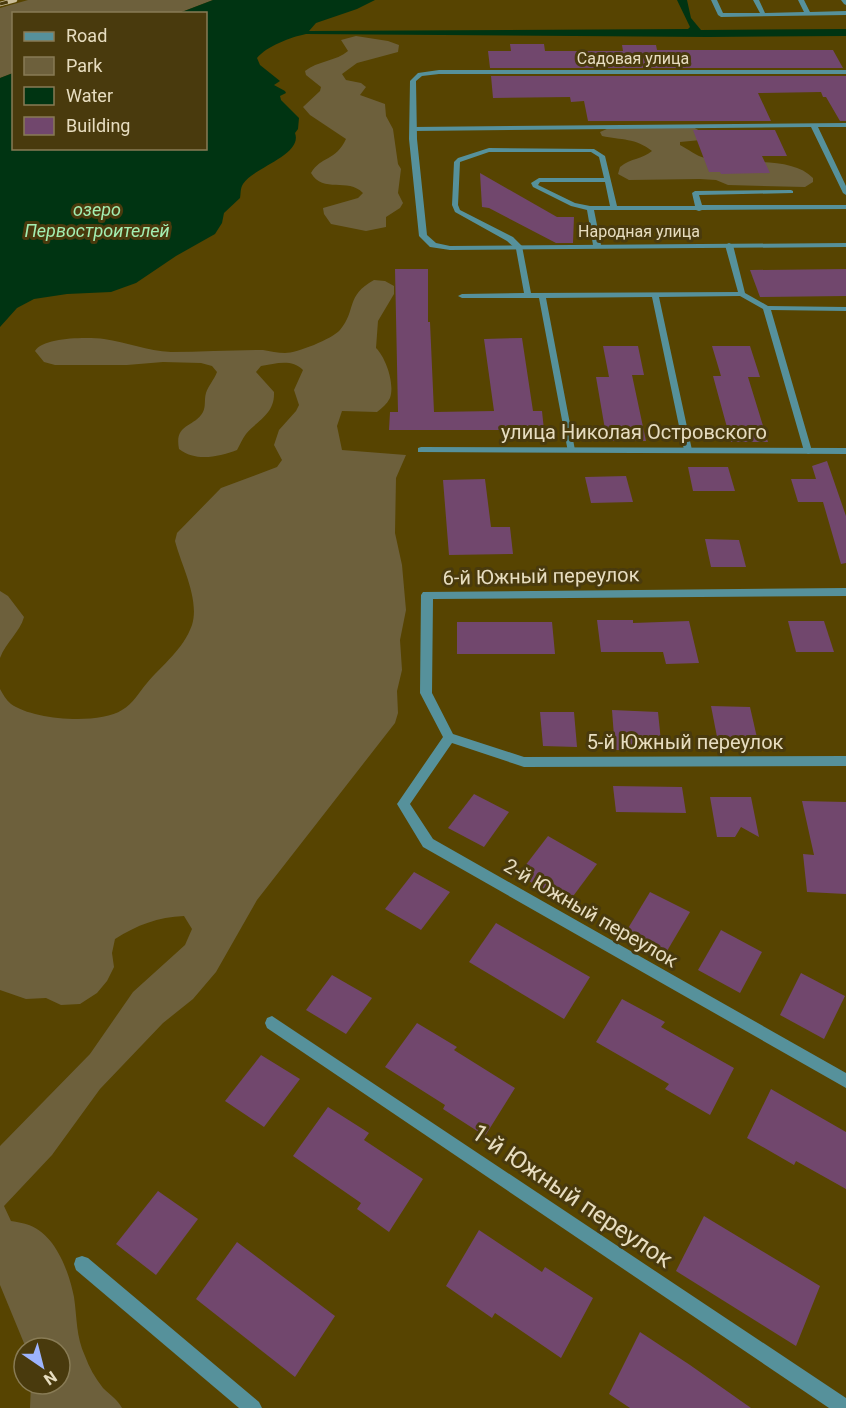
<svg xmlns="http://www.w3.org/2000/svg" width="846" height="1408" font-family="Roboto,sans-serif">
	<rect width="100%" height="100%" fill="#574401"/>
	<g fill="#6d603c">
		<polygon points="28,0 213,0 179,13 14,14 13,73 0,78 0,8"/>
		<path d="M356,36L388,41L399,45L398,52L357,63L342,74L346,80L361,83L366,87L360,95L385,104L386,116L393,129L398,164L401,169L398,193L403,203L400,208L386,217V227L366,231L331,224L324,214L323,208L358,198L363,193C348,177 323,194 311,173C321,156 336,161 346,139L310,115L303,107L320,91L321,87L306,75L305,71C317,61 337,61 348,51L341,40Z"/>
		<path d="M693,127L707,135L701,140L680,142V145C688,149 696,156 705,158C735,166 790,154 813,178V182L805,187L728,185L716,180L700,179L629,180L618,174L620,167C631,158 643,159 652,151C636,138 621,140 602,136L600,132L609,128Z"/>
		<path d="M374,280L385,281L394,286V294L378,321L376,348C386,358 395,384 390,398C387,404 382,408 377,412L342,411L337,426L342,450L406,455L396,478L395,533L402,565L406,610L400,640L402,670L397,691L398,713L395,723L257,900L216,972L193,999L163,1023L100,1089L52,1155L4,1206L11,1221C17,1222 24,1223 29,1225C56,1235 69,1272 74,1297C77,1317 76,1337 85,1356C89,1367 95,1378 103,1388C110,1395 117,1399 122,1408H30L31,1384H60V1348H26L0,1285V1146L90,1054L133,992L185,945L192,929L184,916C158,917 137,925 115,939L112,953L114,967L107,981L97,993L80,1004L61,1005L46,998L26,999L0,990V689C3,694 6,700 11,704C33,720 99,725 122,710C133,704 139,692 147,683C163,664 183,650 192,625C200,599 181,565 175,541L177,533L221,488L277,467L282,460L274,445L279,430L296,411L299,405L294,390L303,370C291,358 275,364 261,366L256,372L274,392C275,414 258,420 246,434C242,439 240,445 237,450C218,457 196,462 179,449C174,423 194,428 203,412C206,406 204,400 206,393C208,386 214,380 217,372L212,366L201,363L163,362L127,365H55L44,362L35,351C43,337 88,337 104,339C127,342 147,351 171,352C202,352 232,350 263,350C270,351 278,353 285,353C297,353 332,339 340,330C357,310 345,296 374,280Z"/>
		<path d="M0,591L8,596L24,617C20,632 6,642 0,658Z"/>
	</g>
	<path fill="#003412" d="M213,0H375L357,9L316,23L309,31L688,29L690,27L677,0H687L691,18L701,30L846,29V36L708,37L306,34C291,37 267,46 257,58L260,65L280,81L274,85L285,91L286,93L280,96L281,100L299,118L298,129L295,133C303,155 254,167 243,184C240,189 241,193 240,198L224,213L222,223L215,234L176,256L136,283L111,292L67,294L34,299L17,308L0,327V78L13,73L14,148H206V14L179,13Z"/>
	<g fill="#71476d">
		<polygon points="510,44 544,44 545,51 623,51 622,45 656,45 657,50 833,50 843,68 490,68 488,51 511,51"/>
		<polygon points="491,76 846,76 846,121 840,121 826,97 823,97 821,92 758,93 771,121 588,121 584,101 571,102 570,97 493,98"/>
		<polygon points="693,130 775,130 787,156 762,156 770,173 721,174 720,172 709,172"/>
		<polygon points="480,173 557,217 574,217 573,243 556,243 489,208 482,207"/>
		<polygon points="395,269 428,269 428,322 430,322 434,412 494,411 484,339 522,338 533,411 542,411 544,430 389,430 390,412 398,412"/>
		<polygon points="846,269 846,296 760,297 750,270"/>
		<polygon points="603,346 638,346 644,375 632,375 646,441 607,441 596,377 609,377"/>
		<polygon points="712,346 750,346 760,377 748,377 768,442 731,442 713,376 721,376"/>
		<polygon points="827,461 846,516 846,563 841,564 823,502 798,502 791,479 816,479 812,466"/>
		<polygon points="688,467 728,467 735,491 693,491"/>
		<polygon points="626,476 633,502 591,503 585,477"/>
		<polygon points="485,479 491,527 510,527 513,554 449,555 443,480"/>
		<polygon points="705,539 739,540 746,567 711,567"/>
		<polygon points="597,620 633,620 633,623 689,621 699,663 666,664 663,652 601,652"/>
		<polygon points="788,621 824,621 834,652 796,652"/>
		<polygon points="457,622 552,622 555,654 457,654"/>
		<polygon points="711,706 750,707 758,742 718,742"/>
		<polygon points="612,710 658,712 662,751 615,750"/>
		<polygon points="540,712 574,712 577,747 543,746"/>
		<polygon points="613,786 682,787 686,813 616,812"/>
		<polygon points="474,794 509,812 484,847 448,828"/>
		<polygon points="710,797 751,797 759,837 741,827 735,837 717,837"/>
		<polygon points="802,801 846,802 846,894 807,892 803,854 814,855"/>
		<polygon points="548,836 597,864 568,903 518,875"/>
		<polygon points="414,872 450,892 421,930 385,909"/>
		<polygon points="650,892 690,912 667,951 627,930"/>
		<polygon points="496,923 590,977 564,1019 469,962"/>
		<polygon points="721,930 762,952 740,993 698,970"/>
		<polygon points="801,973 845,996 824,1039 780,1015"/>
		<polygon points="332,975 372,998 346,1034 306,1010"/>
		<polygon points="622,999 665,1022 661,1027 734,1068 710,1115 665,1089 669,1084 596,1042"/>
		<polygon points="417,1023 457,1047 454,1050 515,1088 485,1136 443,1109 445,1105 385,1067"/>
		<polygon points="261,1055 300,1079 264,1127 225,1101"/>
		<polygon points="771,1089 846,1132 846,1189 796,1161 794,1165 747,1138"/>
		<polygon points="328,1107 369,1133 364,1140 423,1179 389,1232 357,1209 361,1203 293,1156"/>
		<polygon points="158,1191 198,1219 156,1275 116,1244"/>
		<polygon points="704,1216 820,1286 796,1346 676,1271"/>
		<polygon points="479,1230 542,1272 545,1267 593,1298 561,1358 495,1313 492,1318 446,1286"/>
		<polygon points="237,1242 335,1316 295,1377 196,1299"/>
		<polygon points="640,1332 690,1365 751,1408 630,1408 609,1394"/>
	</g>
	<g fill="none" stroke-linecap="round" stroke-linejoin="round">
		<g fill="#56919b" fill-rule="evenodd">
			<polygon points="711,0 717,0 723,13 760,13 753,0 759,0 765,13 804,12 798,0 804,0 810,12 846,11 846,15 721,17 718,15"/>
			<polygon points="841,0 846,0 846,5 844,4"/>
			<polygon points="846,123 846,127 818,127 846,186 846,195 843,193 811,127 413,131 410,129 413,127"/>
			<path d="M489,148L594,149L605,156L617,206H695L692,193L695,191L791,190L793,191V193L699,195L702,205H846V209L702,210L699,211L696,210H594L601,245L597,247L593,245L587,210L571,206L533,187L531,183L539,178H604L599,157L591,152H489L460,162L458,205L460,210L513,237L522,246L531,293L738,292L725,245L729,243L733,245L745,293L768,306L846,307V311L771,310L812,451L811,453L808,454L804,451L763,309L740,296L659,297L692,450L688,453L684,450L652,297L546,298L575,450L574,452H568L539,298H462L458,296L462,294L524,293L516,249L507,241L455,212L452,205L454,162L458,158ZM540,182H605L610,206H590L575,203L538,185Z"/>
		</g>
		<g fill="#56919b" fill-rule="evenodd">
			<polygon points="439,70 846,70 846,74 439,74 422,76 416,81 417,139 427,235 436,243 450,246 846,243 846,247 450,250 430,247 419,236 409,139 410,81 418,73"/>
			<polygon points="421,447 846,448 846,454 418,452 418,448"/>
			<polygon points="846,588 846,596 433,599 432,693 453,734 524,757 846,756 846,766 524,767 452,743 410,804 433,839 846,1073 846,1088 423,847 397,804 443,737 420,693 421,595 423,592"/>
			<polygon points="272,1016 846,1398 846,1408 829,1408 267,1028 265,1023 267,1018"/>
			<polygon points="82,1256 88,1258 259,1402 262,1408 239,1408 76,1270 74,1264 76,1258"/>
		</g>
		<defs>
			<polyline id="rail" points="0,4 15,0"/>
		</defs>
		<use href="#rail" stroke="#cabe99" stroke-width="4.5"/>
		<use href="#rail" stroke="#493a0d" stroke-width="3" stroke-dasharray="8" stroke-linecap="butt"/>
	</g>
	<g text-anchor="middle" stroke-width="6" stroke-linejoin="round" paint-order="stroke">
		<g font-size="16" fill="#e7ddc0" stroke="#493a0d">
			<text x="633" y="64">Садовая улица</text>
			<text x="639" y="237">Народная улица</text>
		</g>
		<g font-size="18" font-style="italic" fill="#a3eeb2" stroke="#493a0d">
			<text x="97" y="216">озеро<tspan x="97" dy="21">Первостроителей</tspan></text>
		</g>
		<g font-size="20" fill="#e7ddc0" stroke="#493a0d">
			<text x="634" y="439">улица Николая Островского</text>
			<text transform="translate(541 576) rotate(-1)" y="7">6-й Южный переулок</text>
			<text x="685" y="749">5-й Южный переулок</text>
			<text transform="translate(591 913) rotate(30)" y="7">2-й Южный переулок</text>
		</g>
		<g font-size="24" fill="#e7ddc0" stroke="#493a0d">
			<text transform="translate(572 1196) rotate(34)" y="8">1-й Южный переулок</text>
		</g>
	</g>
	<rect x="12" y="12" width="195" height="138" fill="#493a0d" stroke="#887b55" stroke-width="1.5"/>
	<rect x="24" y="32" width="30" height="9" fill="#56919b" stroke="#887b55" stroke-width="1.5"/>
	<text x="66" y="42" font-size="18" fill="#e7ddc0">Road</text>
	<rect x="24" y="57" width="30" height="18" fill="#6d603c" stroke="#887b55" stroke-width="1.5"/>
	<text x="66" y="72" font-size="18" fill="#e7ddc0">Park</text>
	<rect x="24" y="87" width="30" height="18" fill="#003412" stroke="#887b55" stroke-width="1.5"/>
	<text x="66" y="102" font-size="18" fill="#e7ddc0">Water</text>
	<rect x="24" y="117" width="30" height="18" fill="#71476d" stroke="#887b55" stroke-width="1.5"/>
	<text x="66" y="132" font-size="18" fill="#e7ddc0">Building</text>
	<g transform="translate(42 1366) rotate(145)"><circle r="28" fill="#493a0d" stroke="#887b55" stroke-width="1.5"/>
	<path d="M0-4.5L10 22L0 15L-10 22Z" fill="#9db4fd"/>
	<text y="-9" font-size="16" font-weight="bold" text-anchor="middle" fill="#e7ddc0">N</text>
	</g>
</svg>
